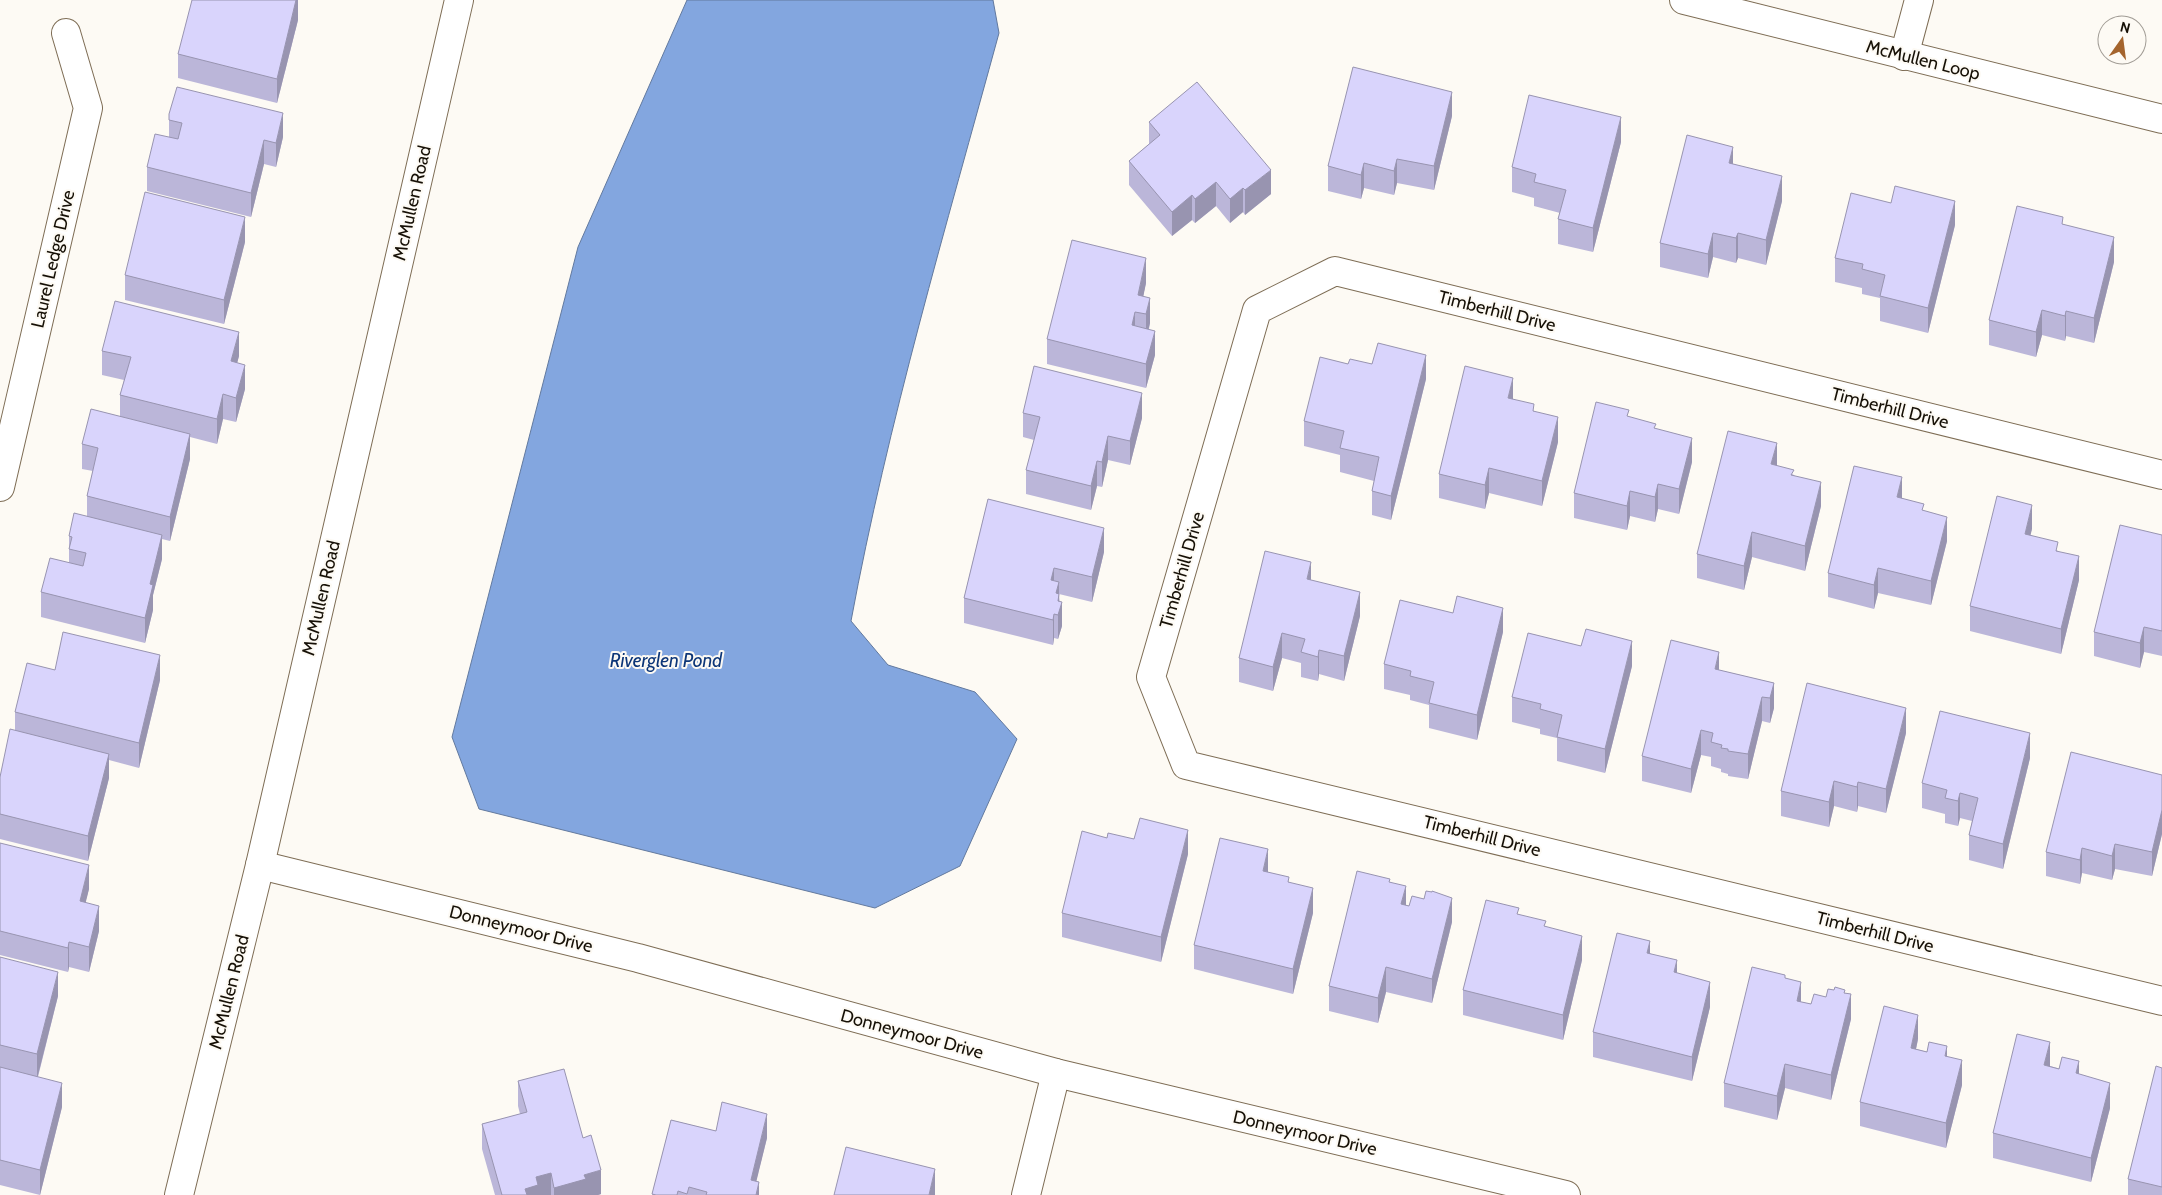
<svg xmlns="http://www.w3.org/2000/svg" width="2162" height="1195" font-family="Cabin,sans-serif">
	<rect width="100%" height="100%" fill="#fdfaf4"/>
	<path fill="#83a6df" stroke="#62799e" d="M687,0H993L999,33C946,227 888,422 851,621L888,665L975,692L1017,739L960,866L875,908L479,809L452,737L578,247Z"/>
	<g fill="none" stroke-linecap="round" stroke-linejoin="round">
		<defs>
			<g id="minor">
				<polyline points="1684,0 2162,119"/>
				<polyline points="1904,56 1919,0"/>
				<polyline points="2162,475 1335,271 1257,310 1151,677 1186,765 2162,1001"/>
				<polyline points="0,487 88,108 66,33"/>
				<polyline points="260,865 638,958 1056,1073 1566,1195"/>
				<polyline points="179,1195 260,865 459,0"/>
				<polyline points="1026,1195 1056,1073"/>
			</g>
		</defs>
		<use href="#minor" stroke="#7e6d55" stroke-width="30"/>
		<use href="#minor" stroke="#fff" stroke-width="28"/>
	</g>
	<g fill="#bbb6d9">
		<polygon points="298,0 298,20 277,103 178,78 178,54"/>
		<polygon points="169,114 283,137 276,167 264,164 251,217 147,191 147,167 169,137"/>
		<polygon points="1452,116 1434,190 1397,183 1394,195 1364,188 1361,199 1328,191 1328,166"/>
		<polygon points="1149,122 1271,194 1245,215 1243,212 1230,223 1216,206 1195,223 1192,220 1172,236 1129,185 1129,161 1149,144"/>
		<polygon points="1621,142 1593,252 1558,244 1558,219 1560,213 1534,206 1534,198 1512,192 1512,167"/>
		<polygon points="1733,164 1782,201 1766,265 1738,258 1736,263 1713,257 1708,278 1660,267 1660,243"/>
		<polygon points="2063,224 2114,262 2094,343 2066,336 2065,341 2042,335 2036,357 1989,345 1989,320"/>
		<polygon points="1955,225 1928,333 1880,321 1880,298 1862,294 1862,288 1835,282 1835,258"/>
		<polygon points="245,242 224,324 125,300 125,275"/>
		<polygon points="1146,283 1143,296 1150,323 1149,329 1155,355 1146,388 1047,364 1047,339"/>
		<polygon points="102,351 239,356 237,363 245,389 236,422 223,419 217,444 190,437 190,459 170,541 162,539 162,559 153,595 153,610 145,643 41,617 41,592 69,563 69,536 87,516 87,496 93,471 82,469 82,444 120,417 120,395 124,380 102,375"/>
		<polygon points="1348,364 1426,379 1391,520 1372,515 1372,491 1374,481 1340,472 1340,455 1304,446 1304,421"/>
		<polygon points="1513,399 1534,411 1558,442 1542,506 1489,493 1485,509 1439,498 1439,474"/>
		<polygon points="1023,413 1142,418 1130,465 1108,460 1102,487 1097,486 1091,510 1026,494 1026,470 1034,440 1023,437"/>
		<polygon points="1629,417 1656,429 1692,462 1679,514 1658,509 1655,522 1630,516 1627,530 1574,518 1574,493"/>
		<polygon points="1777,466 1794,475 1821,506 1805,571 1752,557 1744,590 1697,578 1697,554"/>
		<polygon points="1902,498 1924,511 1947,541 1931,605 1878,593 1874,609 1828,597 1828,573"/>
		<polygon points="988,499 1104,552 1092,602 1059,594 1062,626 1058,639 1054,638 1053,645 964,623 964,598"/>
		<polygon points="2032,529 2030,535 2058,551 2079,580 2061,654 1970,631 1970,606"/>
		<polygon points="2162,535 2162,656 2144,652 2140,668 2094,656 2094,632"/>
		<polygon points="1311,580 1360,616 1344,681 1319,674 1318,681 1301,677 1301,663 1282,658 1273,691 1239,682 1239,658"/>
		<polygon points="1503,632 1477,740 1429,728 1429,705 1410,700 1410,695 1384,689 1384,664"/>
		<polygon points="1632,666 1605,773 1557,761 1557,738 1540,734 1540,729 1512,722 1512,697"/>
		<polygon points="55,670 160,680 139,768 109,760 109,778 88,861 0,839 0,777 15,730 15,712"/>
		<polygon points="1719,670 1774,683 1774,708 1770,723 1762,721 1748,779 1728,776 1728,774 1721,772 1721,769 1711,766 1711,757 1701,755 1691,793 1642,781 1642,756"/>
		<polygon points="1906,733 1886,813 1858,806 1857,812 1834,806 1829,827 1781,816 1781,791"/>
		<polygon points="2030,758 2003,869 1969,860 1969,835 1972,821 1960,818 1958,826 1945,823 1945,814 1922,808 1922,783"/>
		<polygon points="2162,775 2162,834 2152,876 2115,869 2112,880 2082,873 2080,884 2046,876 2046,852"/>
		<polygon points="1107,838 1188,854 1161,962 1062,937 1062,913"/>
		<polygon points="0,843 89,889 85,903 99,931 89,972 69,967 68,972 0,955"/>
		<polygon points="1268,872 1289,882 1313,913 1293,994 1194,969 1194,945"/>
		<polygon points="1390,882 1406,905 1452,922 1432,1003 1386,992 1378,1023 1329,1011 1329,986"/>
		<polygon points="1519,915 1546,927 1582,960 1563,1040 1463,1015 1463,990"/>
		<polygon points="1650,953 1677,973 1710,1007 1692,1081 1593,1057 1593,1032"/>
		<polygon points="0,957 58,996 38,1077 62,1107 40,1195 0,1185"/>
		<polygon points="1785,978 1801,1002 1811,1004 1826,997 1845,993 1851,1019 1831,1100 1785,1088 1777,1120 1724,1107 1724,1083"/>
		<polygon points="1918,1039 1916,1049 1947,1057 1962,1085 1946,1148 1860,1126 1860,1102"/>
		<polygon points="2050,1066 2079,1074 2110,1108 2091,1182 1993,1158 1993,1133"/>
		<polygon points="2162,1068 2162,1195 2128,1195 2128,1179"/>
		<polygon points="518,1081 583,1138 601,1194 598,1195 495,1195 482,1149 482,1124 520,1114 518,1106"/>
		<polygon points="671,1120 716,1131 767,1138 756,1181 759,1195 652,1195"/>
	</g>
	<g fill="#9894b0">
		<polygon points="296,0 298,0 298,20 277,103 277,79"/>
		<polygon points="1452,92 1452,116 1434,190 1434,166"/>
		<polygon points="283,113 283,137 276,167 276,143"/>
		<polygon points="1621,117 1621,142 1593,252 1593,228"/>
		<polygon points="264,140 264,164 251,217 251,193"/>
		<polygon points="1733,147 1733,171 1729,163"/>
		<polygon points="1397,159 1397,183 1394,195 1394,171"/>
		<polygon points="1364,163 1364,188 1361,199 1361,175"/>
		<polygon points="1271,170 1271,194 1245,215 1245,190"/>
		<polygon points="1782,176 1782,201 1766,265 1766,240"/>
		<polygon points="1216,182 1216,206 1195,223 1195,199"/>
		<polygon points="1243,188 1243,212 1230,223 1230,199"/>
		<polygon points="1192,195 1192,220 1172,236 1172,212"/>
		<polygon points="1955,201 1955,225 1928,333 1928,308"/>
		<polygon points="245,217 245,242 224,324 224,300"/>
		<polygon points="1713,233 1713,257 1708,278 1708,254"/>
		<polygon points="1738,233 1738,258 1736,263 1736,238"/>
		<polygon points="2114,237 2114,262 2094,343 2094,318"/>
		<polygon points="1146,258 1146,283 1140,313 1138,295"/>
		<polygon points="1150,298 1150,323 1146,339 1146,314"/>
		<polygon points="2042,310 2042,335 2036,357 2036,332"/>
		<polygon points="2066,311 2066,336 2065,341 2065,316"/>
		<polygon points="1135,312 1135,336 1132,325"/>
		<polygon points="1155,331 1155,355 1146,388 1146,364"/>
		<polygon points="239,332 239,356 231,386 231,361"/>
		<polygon points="1426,355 1426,379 1391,520 1391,496"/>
		<polygon points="245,365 245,389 236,422 236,398"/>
		<polygon points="1513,378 1513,402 1508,398"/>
		<polygon points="1142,393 1142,418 1130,465 1130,441"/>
		<polygon points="223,394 223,419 217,444 217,419"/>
		<polygon points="1558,417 1558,442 1542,506 1542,481"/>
		<polygon points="190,434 190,459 170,541 170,517"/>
		<polygon points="1108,436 1108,460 1102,487 1102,462"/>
		<polygon points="1692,438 1692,462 1679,514 1679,489"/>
		<polygon points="1777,443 1777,467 1771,464"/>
		<polygon points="1097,461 1097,486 1091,510 1091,486"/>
		<polygon points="1489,468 1489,493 1485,509 1485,485"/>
		<polygon points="1902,477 1902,502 1897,497"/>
		<polygon points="1821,482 1821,506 1805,571 1805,546"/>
		<polygon points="1658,484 1658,509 1655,522 1655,497"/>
		<polygon points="1630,491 1630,516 1627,530 1627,506"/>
		<polygon points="2032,505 2032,529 2025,558 2025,534"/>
		<polygon points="1947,517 1947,541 1931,605 1931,581"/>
		<polygon points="1104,528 1104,552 1092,602 1092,577"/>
		<polygon points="1752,532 1752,557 1744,590 1744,566"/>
		<polygon points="162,535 162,559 153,595 153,610 145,643 145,618 150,584"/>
		<polygon points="2079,556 2079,580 2061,654 2061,629"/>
		<polygon points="1311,562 1311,586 1307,579"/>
		<polygon points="1054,568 1054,592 1051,580"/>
		<polygon points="1878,568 1878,593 1874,609 1874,585"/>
		<polygon points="1059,582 1059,610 1062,602 1062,626 1058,639 1058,615 1056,593"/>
		<polygon points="1360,592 1360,616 1344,681 1344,656"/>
		<polygon points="1503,608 1503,632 1477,740 1477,715"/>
		<polygon points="1054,614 1054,638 1053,645 1053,620"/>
		<polygon points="2144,627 2144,652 2140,668 2140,643"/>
		<polygon points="1282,633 1282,658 1273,691 1273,667"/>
		<polygon points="1632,641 1632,666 1605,773 1605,749"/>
		<polygon points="1319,650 1319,674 1318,681 1318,657"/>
		<polygon points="1719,652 1719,677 1715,669"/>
		<polygon points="160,655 160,680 139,768 139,743"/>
		<polygon points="1774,683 1774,708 1770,723 1770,698"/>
		<polygon points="1762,697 1762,721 1748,779 1748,754"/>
		<polygon points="1906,708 1906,733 1886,813 1886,789"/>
		<polygon points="1701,730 1701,755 1691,793 1691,769"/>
		<polygon points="2030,733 2030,758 2003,869 2003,844"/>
		<polygon points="109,754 109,778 88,861 88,836"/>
		<polygon points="1834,781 1834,806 1829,827 1829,802"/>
		<polygon points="1858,782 1858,806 1857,812 1857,787"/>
		<polygon points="1960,793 1960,818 1958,826 1958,801"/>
		<polygon points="2162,810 2162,834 2152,876 2152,852"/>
		<polygon points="1188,830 1188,854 1161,962 1161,937"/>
		<polygon points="2115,844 2115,869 2112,880 2112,856"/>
		<polygon points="2082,848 2082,873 2080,884 2080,860"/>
		<polygon points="1268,849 1268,874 1263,871"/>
		<polygon points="89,865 89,889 80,926 80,901"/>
		<polygon points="1406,886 1406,910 1401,904"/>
		<polygon points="1313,888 1313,913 1293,994 1293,969"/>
		<polygon points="1452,898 1452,922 1432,1003 1432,979"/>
		<polygon points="99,906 99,931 89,972 89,947"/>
		<polygon points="1582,936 1582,960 1563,1040 1563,1015"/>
		<polygon points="1650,941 1650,966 1647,953"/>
		<polygon points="69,942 69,967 68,972 68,948"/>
		<polygon points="1677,960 1677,984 1674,972"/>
		<polygon points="1386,967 1386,992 1378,1023 1378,998"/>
		<polygon points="58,972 58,996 37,1079 37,1054"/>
		<polygon points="1710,982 1710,1007 1692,1081 1692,1057"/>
		<polygon points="1801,982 1801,1006 1797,1001"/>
		<polygon points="1851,994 1851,1019 1831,1100 1831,1075"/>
		<polygon points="1918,1015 1918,1039 1911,1073 1911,1048"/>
		<polygon points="2050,1042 2050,1067 2044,1065"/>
		<polygon points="1947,1046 1947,1071 1945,1056"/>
		<polygon points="1962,1060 1962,1085 1946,1148 1946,1123"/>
		<polygon points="2079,1061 2079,1086 2076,1073"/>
		<polygon points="1785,1064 1785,1088 1777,1120 1777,1096"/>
		<polygon points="62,1083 62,1107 40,1195 40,1170"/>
		<polygon points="2110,1083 2110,1108 2091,1182 2091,1158"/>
		<polygon points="767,1114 767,1138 753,1195 751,1180"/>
		<polygon points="935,1169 935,1195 929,1195"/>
		<polygon points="601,1170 601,1194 598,1195 554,1195 554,1188 584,1175"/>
		<polygon points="551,1173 551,1195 525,1195 525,1189 536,1177"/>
		<polygon points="759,1182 759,1195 756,1195"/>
	</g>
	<g fill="#d9d4fc" stroke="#9894b0">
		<polygon points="192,0 296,0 277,79 178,54"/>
		<polygon points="1353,67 1452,92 1434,166 1397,159 1394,171 1364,163 1361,175 1328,166"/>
		<polygon points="1197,82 1271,170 1245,190 1243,188 1230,199 1216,182 1195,199 1192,195 1172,212 1129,161 1160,135 1149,122"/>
		<polygon points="177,87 283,113 276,143 264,140 251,193 147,167 155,134 178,139 182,123 169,120 169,114"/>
		<polygon points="1529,95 1621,117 1593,228 1558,219 1566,190 1534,182 1536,174 1512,167"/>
		<polygon points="1687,135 1733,147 1729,163 1782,176 1766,240 1738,233 1736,238 1713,233 1708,254 1660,243"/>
		<polygon points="1895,186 1955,201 1928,308 1880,296 1885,275 1862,269 1863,264 1835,258 1851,193 1891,203"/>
		<polygon points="145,192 245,217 224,300 125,275"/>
		<polygon points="2017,206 2063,217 2062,224 2114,237 2094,318 2066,311 2065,316 2042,310 2036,332 1989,320"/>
		<polygon points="1072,240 1146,258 1138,295 1150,298 1146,314 1135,312 1132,325 1155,331 1146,364 1047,339"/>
		<polygon points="115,301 239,332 231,361 245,365 236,398 223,394 217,419 120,395 131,357 102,351"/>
		<polygon points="1378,343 1426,355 1391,496 1372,491 1379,457 1340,448 1344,431 1304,421 1320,357 1348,364 1350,359 1372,364"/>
		<polygon points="1034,366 1142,393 1130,441 1108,436 1102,462 1097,461 1091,486 1026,470 1040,417 1023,413"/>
		<polygon points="1465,366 1513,378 1508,398 1534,404 1533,411 1558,417 1542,481 1489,468 1485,485 1439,474"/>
		<polygon points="1596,402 1629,410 1627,416 1656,424 1654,428 1692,438 1679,489 1658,484 1655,497 1630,491 1627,506 1574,493"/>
		<polygon points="91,409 190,434 170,517 87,496 98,448 82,444"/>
		<polygon points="1728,431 1777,443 1771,464 1794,470 1791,475 1821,482 1805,546 1752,532 1744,566 1697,554"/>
		<polygon points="1854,466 1902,477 1897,497 1924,504 1922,510 1947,517 1931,581 1878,568 1874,585 1828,573"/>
		<polygon points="1997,496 2032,505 2025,534 2058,542 2056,551 2079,556 2061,629 1970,606"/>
		<polygon points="988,499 1104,528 1092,577 1054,568 1051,580 1059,582 1056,593 1059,594 1058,601 1062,602 1058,615 1054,614 1053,620 964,598"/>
		<polygon points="74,513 162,535 150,584 153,585 145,618 41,592 50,558 83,566 86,553 69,549 72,537 69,536"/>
		<polygon points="2120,525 2162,535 2162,631 2144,627 2140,643 2094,632"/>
		<polygon points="1265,551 1311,562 1307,579 1360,592 1344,656 1319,650 1318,657 1301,652 1305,639 1282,633 1273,667 1239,658"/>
		<polygon points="1457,596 1503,608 1477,715 1429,703 1434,682 1410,676 1411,671 1384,664 1400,600 1453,613"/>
		<polygon points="1586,629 1632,641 1605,749 1557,737 1562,715 1540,709 1541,704 1512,697 1528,633 1581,646"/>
		<polygon points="63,632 160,655 139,743 15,712 27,663 55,670"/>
		<polygon points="1671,640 1719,652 1715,669 1774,683 1770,698 1762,697 1748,754 1728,751 1728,749 1721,748 1722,745 1711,742 1713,733 1701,730 1691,769 1642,756"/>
		<polygon points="1807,683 1906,708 1886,789 1858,782 1857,787 1834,781 1829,802 1781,791"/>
		<polygon points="1940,711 2030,733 2003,844 1969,835 1978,798 1960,793 1958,801 1945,798 1947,790 1922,783"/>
		<polygon points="10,729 109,754 88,836 0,814 0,777"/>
		<polygon points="2071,752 2162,775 2162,810 2152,852 2115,844 2112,856 2082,848 2080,860 2046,852"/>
		<polygon points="1140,818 1188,830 1161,937 1062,913 1082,831 1107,838 1108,833 1134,839"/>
		<polygon points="1220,838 1268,849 1263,871 1289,877 1288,882 1313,888 1293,969 1194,945"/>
		<polygon points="0,843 89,865 80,901 99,906 89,947 69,942 68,948 0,931"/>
		<polygon points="1357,871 1390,879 1389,882 1406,886 1401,904 1409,906 1412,896 1424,899 1426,891 1432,892 1432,891 1452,898 1432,979 1386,967 1378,998 1329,986"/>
		<polygon points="1486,900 1519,908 1517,914 1546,921 1544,926 1582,936 1563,1015 1463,990"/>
		<polygon points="1617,933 1650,941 1647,953 1677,960 1674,972 1710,982 1692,1057 1593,1032"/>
		<polygon points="0,957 58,972 37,1054 0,1045"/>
		<polygon points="1752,967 1785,975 1785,978 1801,982 1797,1001 1811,1004 1814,994 1826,997 1828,989 1834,990 1835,987 1845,990 1844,993 1851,994 1831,1075 1785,1064 1777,1096 1724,1083"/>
		<polygon points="1884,1006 1918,1015 1911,1048 1927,1052 1929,1042 1947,1046 1945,1056 1962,1060 1946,1123 1860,1102"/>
		<polygon points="2017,1034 2050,1042 2044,1065 2059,1069 2062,1057 2079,1061 2076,1073 2110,1083 2091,1158 1993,1133"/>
		<polygon points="2156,1066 2162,1068 2162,1187 2128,1179"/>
		<polygon points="0,1067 62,1083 40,1170 0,1160"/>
		<polygon points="564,1069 583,1138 591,1135 601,1170 584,1175 586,1179 554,1188 551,1173 536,1177 538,1185 525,1189 527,1195 502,1195 482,1124 527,1112 518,1081"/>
		<polygon points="722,1102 767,1114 751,1180 759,1182 756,1195 706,1195 707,1192 689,1187 687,1194 678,1191 677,1195 656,1195 652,1194 671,1120 716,1131"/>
		<polygon points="846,1147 935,1169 929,1195 834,1195"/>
	</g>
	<g text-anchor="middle" stroke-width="4" stroke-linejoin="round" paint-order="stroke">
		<g font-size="18" fill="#161006" stroke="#fdfaf4">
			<text transform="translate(1923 60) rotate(14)" y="6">McMullen Loop</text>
			<text transform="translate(412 203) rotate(-77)" y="6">McMullen Road</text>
			<text transform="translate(53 259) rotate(-77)" y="6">Laurel Ledge Drive</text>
			<text transform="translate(1497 311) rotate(14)" y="6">Timberhill Drive</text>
			<text transform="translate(1890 408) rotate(14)" y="6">Timberhill Drive</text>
			<text transform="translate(1182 570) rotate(-74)" y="6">Timberhill Drive</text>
			<text transform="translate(321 598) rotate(-77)" y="6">McMullen Road</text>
			<text transform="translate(1482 836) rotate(14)" y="6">Timberhill Drive</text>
			<text transform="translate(521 929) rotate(14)" y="6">Donneymoor Drive</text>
			<text transform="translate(1875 932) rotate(14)" y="6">Timberhill Drive</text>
			<text transform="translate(229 992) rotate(-76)" y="6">McMullen Road</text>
			<text transform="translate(912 1034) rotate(15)" y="6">Donneymoor Drive</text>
			<text transform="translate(1305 1133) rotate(13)" y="6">Donneymoor Drive</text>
		</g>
		<g font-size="19" font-style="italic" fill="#0d3678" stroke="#fdfaf4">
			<text x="666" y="667">Riverglen Pond</text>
		</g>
	</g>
	<g transform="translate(2122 40) rotate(14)"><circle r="24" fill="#fdfaf4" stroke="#a19c95"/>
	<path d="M0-4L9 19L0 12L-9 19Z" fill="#a4642d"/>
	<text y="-8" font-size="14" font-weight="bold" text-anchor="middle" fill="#161006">N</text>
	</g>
</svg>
